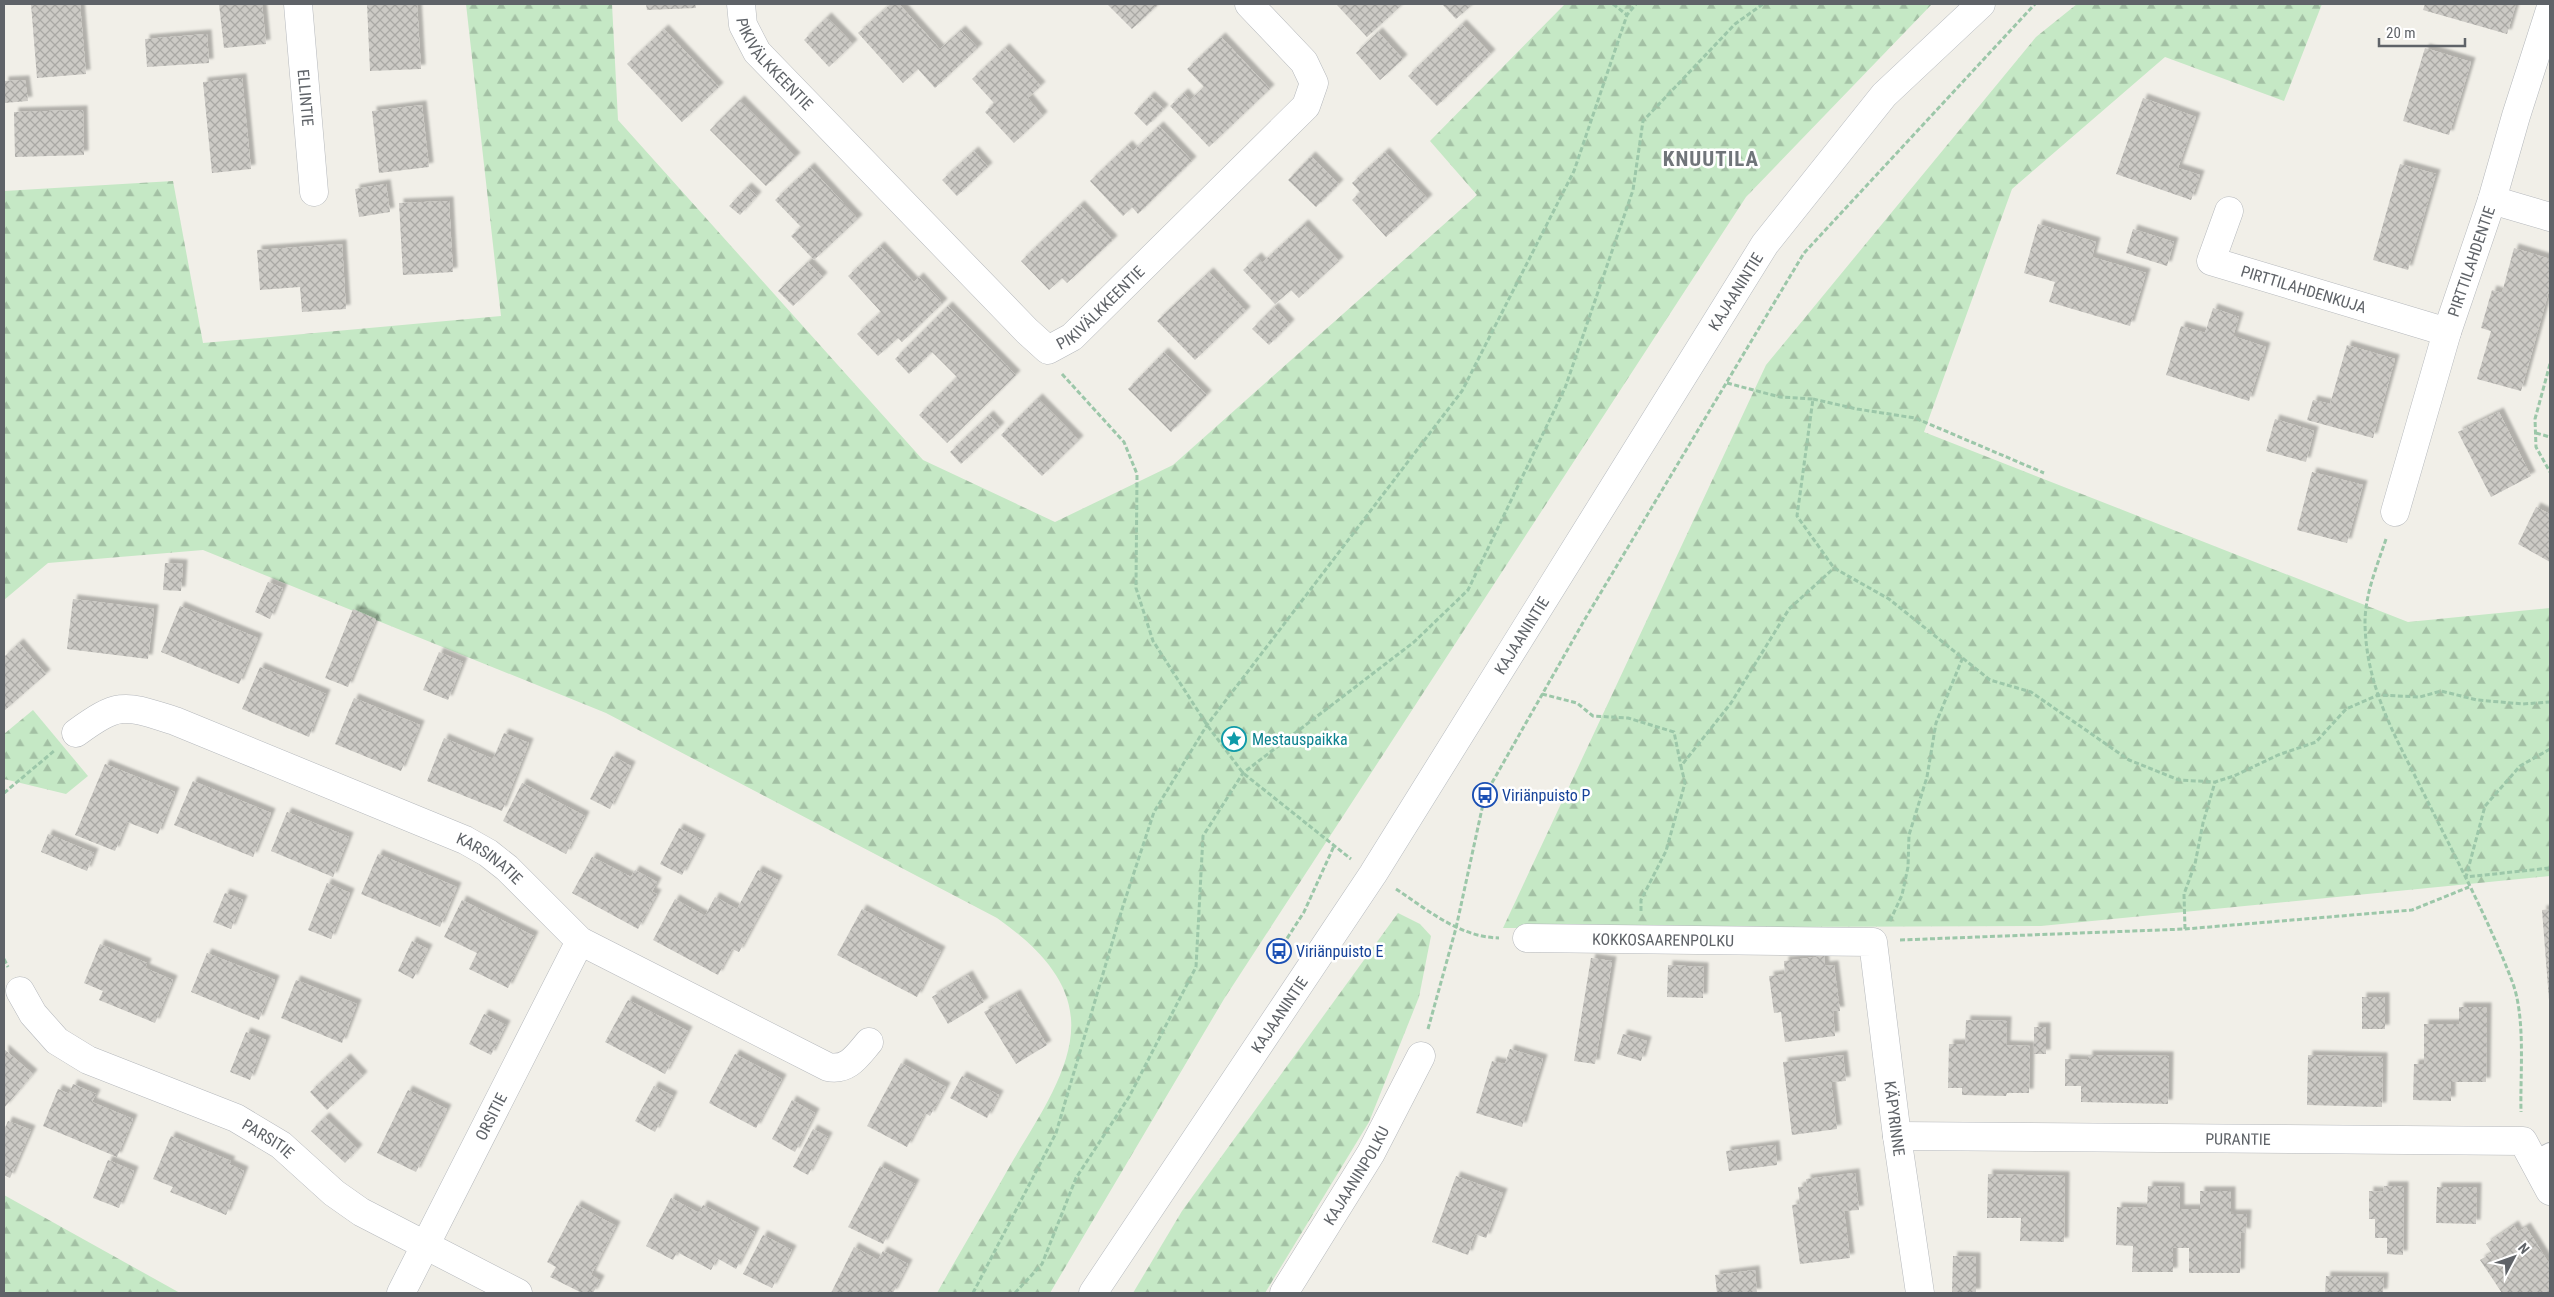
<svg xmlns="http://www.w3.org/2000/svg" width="2554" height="1297" font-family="'Roboto Condensed',sans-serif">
	<defs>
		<pattern id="forest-firs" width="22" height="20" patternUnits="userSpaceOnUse" patternTransform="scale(1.25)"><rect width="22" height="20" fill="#c5e8c5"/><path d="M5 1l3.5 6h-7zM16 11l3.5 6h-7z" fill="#a3c0a4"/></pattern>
		<pattern id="building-cross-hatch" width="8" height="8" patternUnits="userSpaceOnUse" patternTransform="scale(1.25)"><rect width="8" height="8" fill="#cccac5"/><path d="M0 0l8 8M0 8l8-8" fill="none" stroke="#a9a8a4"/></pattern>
		<filter id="shadow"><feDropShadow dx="4.5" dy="-4.5" stdDeviation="1" flood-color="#0004"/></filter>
	</defs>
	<rect width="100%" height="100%" fill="#f1efe8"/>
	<g fill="url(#forest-firs)">
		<path d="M466,4H612L618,120L923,460L1055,522L1173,465L1477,195L1430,141L1565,4H1932L1746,197L1224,999L1050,1293H937C960,1252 984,1212 1007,1171C1031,1128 1075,1070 1071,1019C1068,975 1031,942 997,918L606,713L203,550L48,563L4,600V191L173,181L203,343L501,316Z"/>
		<polygon points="2077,4 2322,4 2284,101 2165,57 2012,189 1924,432 2408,622 2550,608 2550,876 2041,926 1503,928 1766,365 2036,37"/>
		<polygon points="33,710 88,776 66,794 4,779 4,734"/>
		<polygon points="1398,913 1420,924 1431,936 1419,997 1369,1122 1265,1293 1133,1293 1182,1211"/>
		<polygon points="4,1195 180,1293 4,1293"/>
	</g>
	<g fill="url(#building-cross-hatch)" filter="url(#shadow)">
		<polygon points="31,4 80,4 86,74 37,78"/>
		<polygon points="219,4 262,4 266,44 224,48"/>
		<polygon points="367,4 417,4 421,69 370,71"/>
		<polygon points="646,4 695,4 696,8 647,10"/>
		<polygon points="891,4 899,4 940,49 961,30 978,48 935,88 918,69 903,83 858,33"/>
		<polygon points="1107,4 1159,4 1132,29"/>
		<polygon points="1336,4 1403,4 1367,37"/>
		<polygon points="1442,4 1469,4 1471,6 1456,19"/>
		<polygon points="2425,4 2516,4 2507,34 2423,10"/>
		<polygon points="827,17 853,44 829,67 804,40"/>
		<polygon points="1462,24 1491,54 1437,106 1408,76"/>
		<polygon points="664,29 719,87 682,122 627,64"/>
		<polygon points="1378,32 1403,59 1380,80 1356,53"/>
		<polygon points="207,34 209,63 147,67 145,39"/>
		<polygon points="1221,37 1270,89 1209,147 1170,106 1184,93 1190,100 1204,87 1187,69"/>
		<polygon points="1005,48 1041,86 1028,98 1043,116 1014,143 985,112 994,103 972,79"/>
		<polygon points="2425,48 2471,62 2449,135 2403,121"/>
		<polygon points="242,78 251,169 212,173 203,82"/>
		<polygon points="25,80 28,101 4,103 4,81"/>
		<polygon points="1150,96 1164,109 1147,126 1134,113"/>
		<polygon points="2143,98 2196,117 2178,168 2200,175 2191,200 2116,174"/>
		<polygon points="740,100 796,157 766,186 710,130"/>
		<polygon points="422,105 429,167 379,173 372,111"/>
		<polygon points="83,110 84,155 15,157 14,112"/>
		<polygon points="1159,126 1192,161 1138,214 1132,207 1123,216 1090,181 1128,145 1133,151"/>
		<polygon points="974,151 988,167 957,196 942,180"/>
		<polygon points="1385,152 1428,199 1386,237 1352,200 1360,192 1352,183"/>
		<polygon points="1311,156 1339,184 1316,207 1288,180"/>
		<polygon points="2400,164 2436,174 2408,270 2373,260"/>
		<polygon points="810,167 858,219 814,260 791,236 801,227 775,200"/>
		<polygon points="386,184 390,212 359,217 355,189"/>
		<polygon points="747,187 757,196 740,215 729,206"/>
		<polygon points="449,201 453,272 403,275 399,203"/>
		<polygon points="1080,205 1113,240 1067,283 1062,278 1049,290 1021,261"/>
		<polygon points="1304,224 1339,261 1299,298 1291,290 1275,304 1243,270 1257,257 1262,263"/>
		<polygon points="2038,224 2096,242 2092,257 2146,273 2130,326 2049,302 2055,282 2024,273"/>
		<polygon points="2133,229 2174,242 2167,266 2126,253"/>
		<polygon points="342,244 346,309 302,312 300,287 260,290 257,250"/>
		<polygon points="880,246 914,282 919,277 943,303 902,342 898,338 878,356 857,334 881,312 848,276"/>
		<polygon points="2514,248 2550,259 2550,287 2521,391 2477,379 2491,331 2481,328 2492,290 2502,293"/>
		<polygon points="808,262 823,277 793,306 778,291"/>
		<polygon points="1209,272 1246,311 1195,360 1157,321"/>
		<polygon points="948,306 1016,375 947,443 919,415 957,377 932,352 909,374 895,359"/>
		<polygon points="1274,307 1290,324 1269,345 1252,329"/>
		<polygon points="2213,308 2239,317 2233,336 2266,347 2249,401 2166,375 2181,326 2205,333"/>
		<polygon points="2347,345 2395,359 2373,438 2307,420 2313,400 2330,404"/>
		<polygon points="1164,352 1207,395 1171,432 1128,389"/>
		<polygon points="1038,398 1079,440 1042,476 1001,435"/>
		<polygon points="2499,412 2531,476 2491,497 2458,432"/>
		<polygon points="989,415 1000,427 961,464 950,452"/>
		<polygon points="2275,419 2314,431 2306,462 2266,451"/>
		<polygon points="2312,472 2363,485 2347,543 2297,530"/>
		<polygon points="2536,507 2550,514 2550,562 2518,544"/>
		<polygon points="165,563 183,564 181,591 163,590"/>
		<polygon points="268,582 283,588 270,619 255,612"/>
		<polygon points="73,599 154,609 148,659 67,649"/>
		<polygon points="180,606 258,638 239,684 161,652"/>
		<polygon points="353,609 376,619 348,687 325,678"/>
		<polygon points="19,643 46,674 4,711 4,657"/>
		<polygon points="439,652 463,662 448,700 423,690"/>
		<polygon points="260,667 326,694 309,737 242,709"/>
		<polygon points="354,698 420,725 401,771 335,744"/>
		<polygon points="504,733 529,743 502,811 427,781 444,738 493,759"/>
		<polygon points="612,756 631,766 610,809 590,799"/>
		<polygon points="105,764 175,792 158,834 127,822 115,851 75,835"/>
		<polygon points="193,781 271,813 253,857 174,825"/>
		<polygon points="522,783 585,816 566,854 503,821"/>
		<polygon points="287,812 349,837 333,877 271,851"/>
		<polygon points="679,828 701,839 682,875 660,864"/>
		<polygon points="48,834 94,853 87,871 41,852"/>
		<polygon points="378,854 457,887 440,927 361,894"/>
		<polygon points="592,857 631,877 635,870 657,882 652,892 657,894 638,929 572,893"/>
		<polygon points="758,870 778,880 739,952 732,949 718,975 653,940 675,899 705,916 715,897 737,909"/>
		<polygon points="327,883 350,893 331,939 308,930"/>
		<polygon points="225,893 243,900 231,929 213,922"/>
		<polygon points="462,900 534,936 508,988 469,969 477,953 444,937"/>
		<polygon points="862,909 941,951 917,997 837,955"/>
		<polygon points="2550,909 2550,1000 2549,1000 2542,910"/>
		<polygon points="412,941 428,949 413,979 398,971"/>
		<polygon points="100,944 147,963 145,968 173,980 155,1023 99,1000 103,991 84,983"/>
		<polygon points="207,953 275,980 259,1020 191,992"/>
		<polygon points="1824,956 1825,966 1834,965 1840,1011 1833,1011 1835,1036 1785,1042 1781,1012 1774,1013 1769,976 1785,974 1784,961"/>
		<polygon points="1591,958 1612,961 1595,1064 1574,1061"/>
		<polygon points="1668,965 1704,967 1703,998 1667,997"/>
		<polygon points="968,975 984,1002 948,1024 932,997"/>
		<polygon points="296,980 357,1004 342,1043 281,1018"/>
		<polygon points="1016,994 1047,1045 1016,1064 984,1012"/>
		<rect x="2362" y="997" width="23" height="32"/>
		<polygon points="628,1000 688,1031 665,1074 605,1042"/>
		<polygon points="2459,1007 2487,1007 2486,1082 2451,1082 2451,1101 2413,1100 2414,1064 2424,1064 2424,1024 2459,1024"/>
		<polygon points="484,1014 506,1025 491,1055 469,1044"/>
		<polygon points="1966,1020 2007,1021 2006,1045 2030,1046 2029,1093 2007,1093 2006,1096 1962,1095 1962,1088 1948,1088 1949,1044 1965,1044"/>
		<rect x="2034" y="1027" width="12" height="27"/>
		<polygon points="246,1032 266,1040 250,1080 230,1072"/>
		<polygon points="1623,1034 1647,1041 1641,1061 1617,1054"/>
		<polygon points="4,1049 33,1074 4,1108"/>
		<polygon points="1510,1049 1543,1059 1522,1127 1476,1113 1492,1061 1505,1064"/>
		<polygon points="735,1054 782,1079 756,1128 709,1103"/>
		<polygon points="1843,1055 1846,1081 1831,1082 1837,1129 1792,1135 1783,1062"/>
		<polygon points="2088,1055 2169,1056 2168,1104 2081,1102 2081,1086 2065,1086 2065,1059 2088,1060"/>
		<polygon points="2308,1055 2383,1057 2382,1107 2307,1105"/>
		<polygon points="346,1058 363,1076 327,1110 310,1092"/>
		<polygon points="901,1063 946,1087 930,1116 925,1113 907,1147 867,1126"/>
		<polygon points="962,1076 999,1095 987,1118 950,1098"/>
		<polygon points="73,1084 96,1094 92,1102 133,1119 117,1157 43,1126 58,1089 69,1094"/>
		<polygon points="654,1086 673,1096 655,1132 635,1121"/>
		<polygon points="408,1090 447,1109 416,1172 377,1153"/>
		<polygon points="792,1100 815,1113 795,1152 772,1139"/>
		<polygon points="325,1117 358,1149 345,1163 311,1131"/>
		<polygon points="8,1121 31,1130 10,1178 4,1175 4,1130"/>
		<polygon points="813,1129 828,1137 808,1175 793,1167"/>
		<polygon points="171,1136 231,1161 229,1164 244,1171 226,1215 170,1192 173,1187 153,1179"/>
		<polygon points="1775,1145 1777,1165 1729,1171 1726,1151"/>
		<polygon points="108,1160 134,1171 119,1208 93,1198"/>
		<polygon points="880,1166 915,1184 883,1244 848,1227"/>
		<polygon points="1855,1173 1859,1210 1844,1211 1850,1258 1800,1264 1792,1205 1800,1204 1798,1187 1807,1186 1806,1179"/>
		<polygon points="1988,1174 2065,1176 2064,1242 2020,1241 2021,1218 1987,1218"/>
		<polygon points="1456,1176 1503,1193 1486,1238 1475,1234 1468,1255 1432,1242"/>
		<polygon points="2148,1186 2180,1187 2180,1209 2200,1209 2200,1191 2231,1191 2231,1214 2247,1214 2246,1233 2241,1232 2240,1273 2189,1273 2189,1248 2173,1248 2173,1272 2132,1272 2133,1246 2116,1245 2117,1207 2147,1208"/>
		<polygon points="2384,1186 2404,1186 2403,1255 2387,1254 2387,1238 2375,1238 2375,1219 2369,1219 2369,1191 2383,1192"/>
		<polygon points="2437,1187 2477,1187 2476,1224 2436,1223"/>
		<polygon points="671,1198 699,1213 703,1205 755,1232 736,1269 717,1258 711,1270 677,1252 673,1260 646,1246"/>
		<polygon points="577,1205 616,1226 591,1275 600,1280 593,1293 582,1293 550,1277 556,1267 547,1262"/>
		<polygon points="2514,1225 2518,1232 2526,1227 2550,1265 2550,1293 2502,1293 2480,1260 2492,1253 2486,1244"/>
		<polygon points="763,1235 792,1250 772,1288 743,1274"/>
		<polygon points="854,1247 878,1260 883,1251 908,1264 893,1293 831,1293"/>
		<polygon points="1953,1256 1976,1257 1976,1293 1952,1293"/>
		<polygon points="1755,1270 1757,1293 1717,1293 1715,1275"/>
		<polygon points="2326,1276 2384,1277 2383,1293 2325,1293"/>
	</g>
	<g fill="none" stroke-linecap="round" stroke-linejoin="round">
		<defs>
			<polyline id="lane" points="2532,1160 2550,1151"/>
			<g id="street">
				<path id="s1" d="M298,4L314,192"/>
				<path id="s2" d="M741,4L743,25L757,52L1027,331L1048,350L1072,337L1306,106L1314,83L1304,62L1249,4"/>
				<polyline points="2492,200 2550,217"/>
				<path id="s3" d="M2229,211L2211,261L2447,332"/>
				<path id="s4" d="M2395,512L2447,332L2492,200L2516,116L2550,10"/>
				<path id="s5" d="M76,733C120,701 124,705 175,721L465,840L488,853L507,868L580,941L828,1067C848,1071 857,1056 869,1042"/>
				<path id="s6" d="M1527,938L1873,942L1897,1136L1920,1293"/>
				<path id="s7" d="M20,991L33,1014L57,1041L88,1060L236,1118L281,1145L334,1193L361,1212L518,1293"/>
				<path id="s8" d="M1897,1136L2523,1141L2550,1191"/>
				<path id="s9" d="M401,1293L580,941"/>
				<path id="s10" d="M1284,1293L1371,1153L1421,1056"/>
			</g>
			<g id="secondary">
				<path id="s11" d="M1093,1293L1373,874L1765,244L1884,95L1981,4"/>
			</g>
		</defs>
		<use href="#lane" stroke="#b5b8bc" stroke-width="18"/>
		<use href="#street" stroke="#b5b8bc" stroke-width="29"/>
		<use href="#secondary" stroke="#b6babf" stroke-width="29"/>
		<g stroke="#9cc7a9" stroke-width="3" stroke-dasharray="5 2.5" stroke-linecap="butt">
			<polyline points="1613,4 1627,15"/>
			<polyline points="2550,364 2535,419 2536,447 2550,472"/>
			<polyline points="1062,374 1124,442 1137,474 1136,588 1153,641 1207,725 1243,773 1351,859"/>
			<polyline points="1727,383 1780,397 1813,399 1797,516 1834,568 1889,599 1990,680 2031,692 2129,760 2179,780 2215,782 2234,776 2278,755 2316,742 2346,709 2378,695 2420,697 2441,691 2477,700 2523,704 2550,702"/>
			<polyline points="1813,399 1857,409 1915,418 2044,473"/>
			<polyline points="2536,433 2550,437"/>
			<path d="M2386,539C2377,566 2365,594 2365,623C2366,689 2397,739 2425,796C2455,857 2488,918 2512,981C2526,1017 2520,1073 2521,1112"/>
			<polyline points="1542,694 1577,703 1593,716 1628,718 1674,732 1681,766"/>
			<polyline points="2550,749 2520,766 2485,806 2466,877 2550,868"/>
			<polyline points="4,793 54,751"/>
			<path d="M1396,889C1428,910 1459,937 1499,938"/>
			<polyline points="1641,911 1641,900 1666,851 1685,783 1681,766 1731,703 1789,609 1834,568"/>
			<polyline points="1890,921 1902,895 1908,867 1909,835 1927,777 1936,723 1963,657"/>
			<polyline points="2185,929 2184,894 2195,864 2203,823 2215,782"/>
			<polyline points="1900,940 2185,929 2412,910 2469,887"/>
			<polyline points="1279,951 1304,912 1334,846"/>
			<polyline points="4,959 8,967"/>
			<polyline points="1428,1029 1456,928 1485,795 1585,619 1804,253 2035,4"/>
			<polyline points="973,1293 1056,1133 1123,906 1154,812 1207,725 1462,391 1574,171 1627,15 1636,4"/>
			<polyline points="1015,1293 1042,1264 1076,1178 1129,1097 1196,967 1203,836 1243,773 1414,642 1468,590 1565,388 1633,190 1643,121 1735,24 1763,4"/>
		</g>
		<use href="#lane" stroke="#fff" stroke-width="16"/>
		<use href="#street" stroke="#fff" stroke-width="28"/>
		<use href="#secondary" stroke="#fff" stroke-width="28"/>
	</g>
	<defs>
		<symbol id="sight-ring" viewBox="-11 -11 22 22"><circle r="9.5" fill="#fff" stroke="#0f9aa8" stroke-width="1.5"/><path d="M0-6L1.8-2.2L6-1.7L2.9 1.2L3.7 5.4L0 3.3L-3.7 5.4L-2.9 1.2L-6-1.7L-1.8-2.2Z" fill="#0f9aa8"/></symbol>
		<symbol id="bus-ring" viewBox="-11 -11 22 22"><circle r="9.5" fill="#fff" stroke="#1a4fb4" stroke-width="1.5"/><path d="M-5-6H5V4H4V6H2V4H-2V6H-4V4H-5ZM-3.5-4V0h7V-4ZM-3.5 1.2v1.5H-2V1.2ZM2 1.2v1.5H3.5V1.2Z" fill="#1a4fb4"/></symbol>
	</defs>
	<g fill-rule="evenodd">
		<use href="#sight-ring" x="1220" y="725" width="28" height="28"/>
		<use href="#bus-ring" x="1471" y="781" width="28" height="28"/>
		<use href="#bus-ring" x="1265" y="937" width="28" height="28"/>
	</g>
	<g text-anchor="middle" stroke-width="5" stroke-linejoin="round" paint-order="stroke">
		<g font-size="16" fill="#5f6368" stroke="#fff">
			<text dy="6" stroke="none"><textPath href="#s2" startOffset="71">PIKIVÄLKKEENTIE</textPath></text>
			<text dy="6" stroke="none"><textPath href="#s1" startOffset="94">ELLINTIE</textPath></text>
			<text dy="6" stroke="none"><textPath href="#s4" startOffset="262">PIRTTILAHDENTIE</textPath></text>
			<text dy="6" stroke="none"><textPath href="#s3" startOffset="150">PIRTTILAHDENKUJA</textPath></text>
			<text dy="6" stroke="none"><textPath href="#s11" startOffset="1190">KAJAANINTIE</textPath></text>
			<text dy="6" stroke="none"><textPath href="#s2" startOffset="536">PIKIVÄLKKEENTIE</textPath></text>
			<text dy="6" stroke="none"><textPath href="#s11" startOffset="785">KAJAANINTIE</textPath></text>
			<text dy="6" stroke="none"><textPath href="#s5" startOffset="451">KARSINATIE</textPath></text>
			<text dy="6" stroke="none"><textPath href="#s6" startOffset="136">KOKKOSAARENPOLKU</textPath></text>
			<text dy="6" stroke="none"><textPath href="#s11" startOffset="335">KAJAANINTIE</textPath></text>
			<text dy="6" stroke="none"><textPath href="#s9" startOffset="198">ORSITIE</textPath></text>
			<text dy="6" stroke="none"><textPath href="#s6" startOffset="524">KÄPYRINNE</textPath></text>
			<text dy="6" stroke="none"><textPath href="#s7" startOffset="296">PARSITIE</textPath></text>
			<text dy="6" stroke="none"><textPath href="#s8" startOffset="341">PURANTIE</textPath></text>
			<text dy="6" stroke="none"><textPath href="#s10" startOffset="138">KAJAANINPOLKU</textPath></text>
		</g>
		<g font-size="16" fill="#0d838f" stroke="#fff" text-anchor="start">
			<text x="1252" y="745">Mestauspaikka</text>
		</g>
		<g font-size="16" fill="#164399" stroke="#fff" text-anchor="start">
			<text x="1502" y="801">Viriänpuisto P</text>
			<text x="1296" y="957">Viriänpuisto E</text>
		</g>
		<g font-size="21" font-weight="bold" letter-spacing="1" fill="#70757a" stroke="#fff">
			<text x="1711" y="166">KNUUTILA</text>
		</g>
	</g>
	<rect width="2554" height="1297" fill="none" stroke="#5f6368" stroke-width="10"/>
	<g transform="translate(2514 1257) rotate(49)" stroke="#ffffff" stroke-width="4" paint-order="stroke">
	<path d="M0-4L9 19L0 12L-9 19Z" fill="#5f6368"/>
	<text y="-8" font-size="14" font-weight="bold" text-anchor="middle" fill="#5f6368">N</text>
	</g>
	<path d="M2379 38v8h86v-8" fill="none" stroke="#5f6368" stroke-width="2.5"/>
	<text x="2386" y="38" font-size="15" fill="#5f6368" stroke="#ffffff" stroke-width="4" paint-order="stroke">20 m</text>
</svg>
